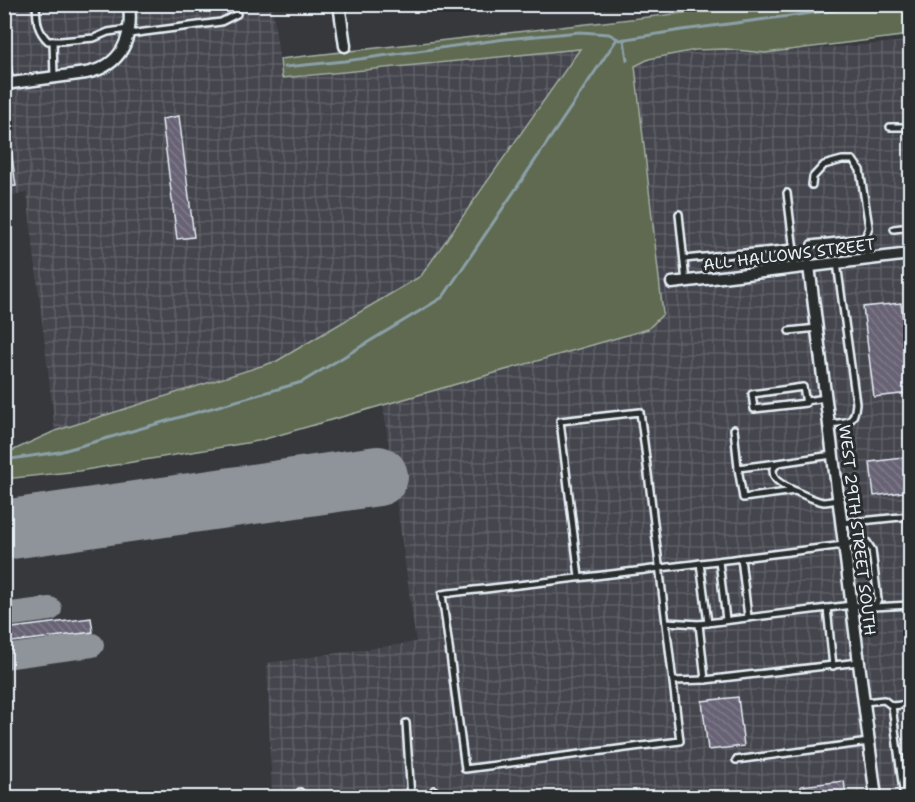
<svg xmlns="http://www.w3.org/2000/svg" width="915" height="802" font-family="'Shantell Sans',sans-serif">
	<defs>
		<pattern id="industrial-grid" width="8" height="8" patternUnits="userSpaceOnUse" patternTransform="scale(1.5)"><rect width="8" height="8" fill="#45454d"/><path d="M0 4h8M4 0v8" fill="none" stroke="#606067"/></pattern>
		<pattern id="building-back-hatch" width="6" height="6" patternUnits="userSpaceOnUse" patternTransform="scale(1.5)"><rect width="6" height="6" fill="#686274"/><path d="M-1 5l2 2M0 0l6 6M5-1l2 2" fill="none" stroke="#7e7989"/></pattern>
	</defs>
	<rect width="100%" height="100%" fill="#36383c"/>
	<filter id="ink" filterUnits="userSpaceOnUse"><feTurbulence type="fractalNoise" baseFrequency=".0167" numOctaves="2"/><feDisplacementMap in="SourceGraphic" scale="12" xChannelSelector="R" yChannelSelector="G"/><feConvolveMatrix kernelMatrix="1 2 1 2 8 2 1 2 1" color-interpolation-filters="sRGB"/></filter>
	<g filter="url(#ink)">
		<g fill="url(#industrial-grid)">
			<polygon points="4,5 272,5 282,78 581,49 421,276 277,361 55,431 27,193 5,196"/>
			<polygon points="910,41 910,797 272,797 267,663 416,642 383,405 648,329 663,314 634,66 665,56 726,49 765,53"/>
		</g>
		<polygon fill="#5e6a51" stroke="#a3aea4" stroke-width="1.5" points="762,4 910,5 910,35 765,53 726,49 696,50 649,59 635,66 663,314 648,329 258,441 79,471 5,479 5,454 55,431 277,361 421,276 580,49 282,78 280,59"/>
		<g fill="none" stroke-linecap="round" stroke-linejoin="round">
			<g stroke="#8ca0a8" stroke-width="3">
				<polyline points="624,39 627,60"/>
				<polyline points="285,67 345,61 505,39 580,32 609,34 620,40 682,30 881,4"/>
				<polyline points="4,460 59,452 302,382 443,297 617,39"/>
			</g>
			<g stroke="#8f949a" stroke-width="24">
				<polyline points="4,615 50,609"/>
				<polyline points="4,657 92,645"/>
			</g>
			<polyline stroke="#8f949a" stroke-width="60" points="4,530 378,476"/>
		</g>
		<g fill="url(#building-back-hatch)" stroke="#e8f1f8" stroke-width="1.5">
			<polygon points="179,116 194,237 177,239 162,119"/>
			<polygon points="4,134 9,134 16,186 4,187"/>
			<polygon points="901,303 910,380 910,393 874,397 863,307"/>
			<polygon points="910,457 910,491 874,496 870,462"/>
			<polygon points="91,618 93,632 4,643 4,629"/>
			<polygon points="738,697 744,746 708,750 702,701"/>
			<polygon points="844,781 846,798 774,798 774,793 801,790 801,786"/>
		</g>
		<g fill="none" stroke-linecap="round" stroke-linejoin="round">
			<defs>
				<g id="lane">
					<path d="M36,4C37,20 36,29 48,41H61L94,38L108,32L128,29"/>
					<polyline points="129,34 221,22 237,14"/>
					<polyline points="53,41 54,77"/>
					<polyline points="4,47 10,84"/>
					<polyline points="890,127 910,127"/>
					<polyline points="812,185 813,177 824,165 842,160 853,160 860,170 869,227 865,238"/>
					<polyline points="787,193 796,268"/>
					<polyline points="679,214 686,282"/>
					<polyline points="894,229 910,227"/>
					<polyline points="811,244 865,238 867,259"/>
					<polyline points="684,259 794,248"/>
					<polyline points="789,331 817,328"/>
					<polygon points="803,387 806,403 754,409 752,394"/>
					<polyline points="805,401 826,398"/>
					<path d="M829,424C849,421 854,425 856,403L837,263"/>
					<polyline points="734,429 738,468 778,463"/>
					<path d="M832,455L778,463L773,469C773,472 773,475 775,478C779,485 815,501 824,502C829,502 834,500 839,500"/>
					<polyline points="738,468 743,498 795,491"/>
					<polyline points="842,523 910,516"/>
					<polyline points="719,561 726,620"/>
					<polyline points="700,563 708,623"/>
					<path d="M579,577L560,421L640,412C648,471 655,531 662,590L680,741L465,769L442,594C542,582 641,571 741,558"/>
					<polyline points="873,607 910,605"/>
					<polyline points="827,608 833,666"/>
					<polyline points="748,617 741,558 844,545 858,541 867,542 872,550 878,600 873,607 852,605 699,624 705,680 859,662"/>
					<polyline points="666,622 699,624"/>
					<polyline points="673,681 705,680"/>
					<polyline points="864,702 884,700 892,706 904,798"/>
					<polyline points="892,706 910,704"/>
					<polyline points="406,723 411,798"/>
					<polyline points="736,760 869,742"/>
					<polyline points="434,790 435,798"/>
					<polyline points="300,792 300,798"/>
					<polyline points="363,795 363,798"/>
				</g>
				<g id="street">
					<polyline points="339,4 345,46"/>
					<path d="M4,84L86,73C122,66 133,38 129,4"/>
					<polyline points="809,266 876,798"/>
					<polyline points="672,283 910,254"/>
				</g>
			</defs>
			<use href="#lane" stroke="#e8f1f8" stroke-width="10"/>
			<use href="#street" stroke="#e8f1f8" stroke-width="15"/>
			<use href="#lane" stroke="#2a2d2e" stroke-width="5"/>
			<use href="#street" stroke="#2a2d2e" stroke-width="10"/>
		</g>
	</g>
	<g text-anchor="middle" stroke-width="6" stroke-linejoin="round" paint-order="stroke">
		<g font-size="16" fill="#e8f1f8" stroke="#2a2d2e">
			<text transform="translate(789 254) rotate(-7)" y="6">ALL HALLOWS STREET</text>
			<text transform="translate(858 530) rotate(83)" y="6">WEST 29TH STREET SOUTH</text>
		</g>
	</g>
	<rect width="915" height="802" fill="none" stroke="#2a2d2e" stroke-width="24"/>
	<rect x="12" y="12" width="891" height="778" fill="none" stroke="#e8f1f8" stroke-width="2" filter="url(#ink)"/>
</svg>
